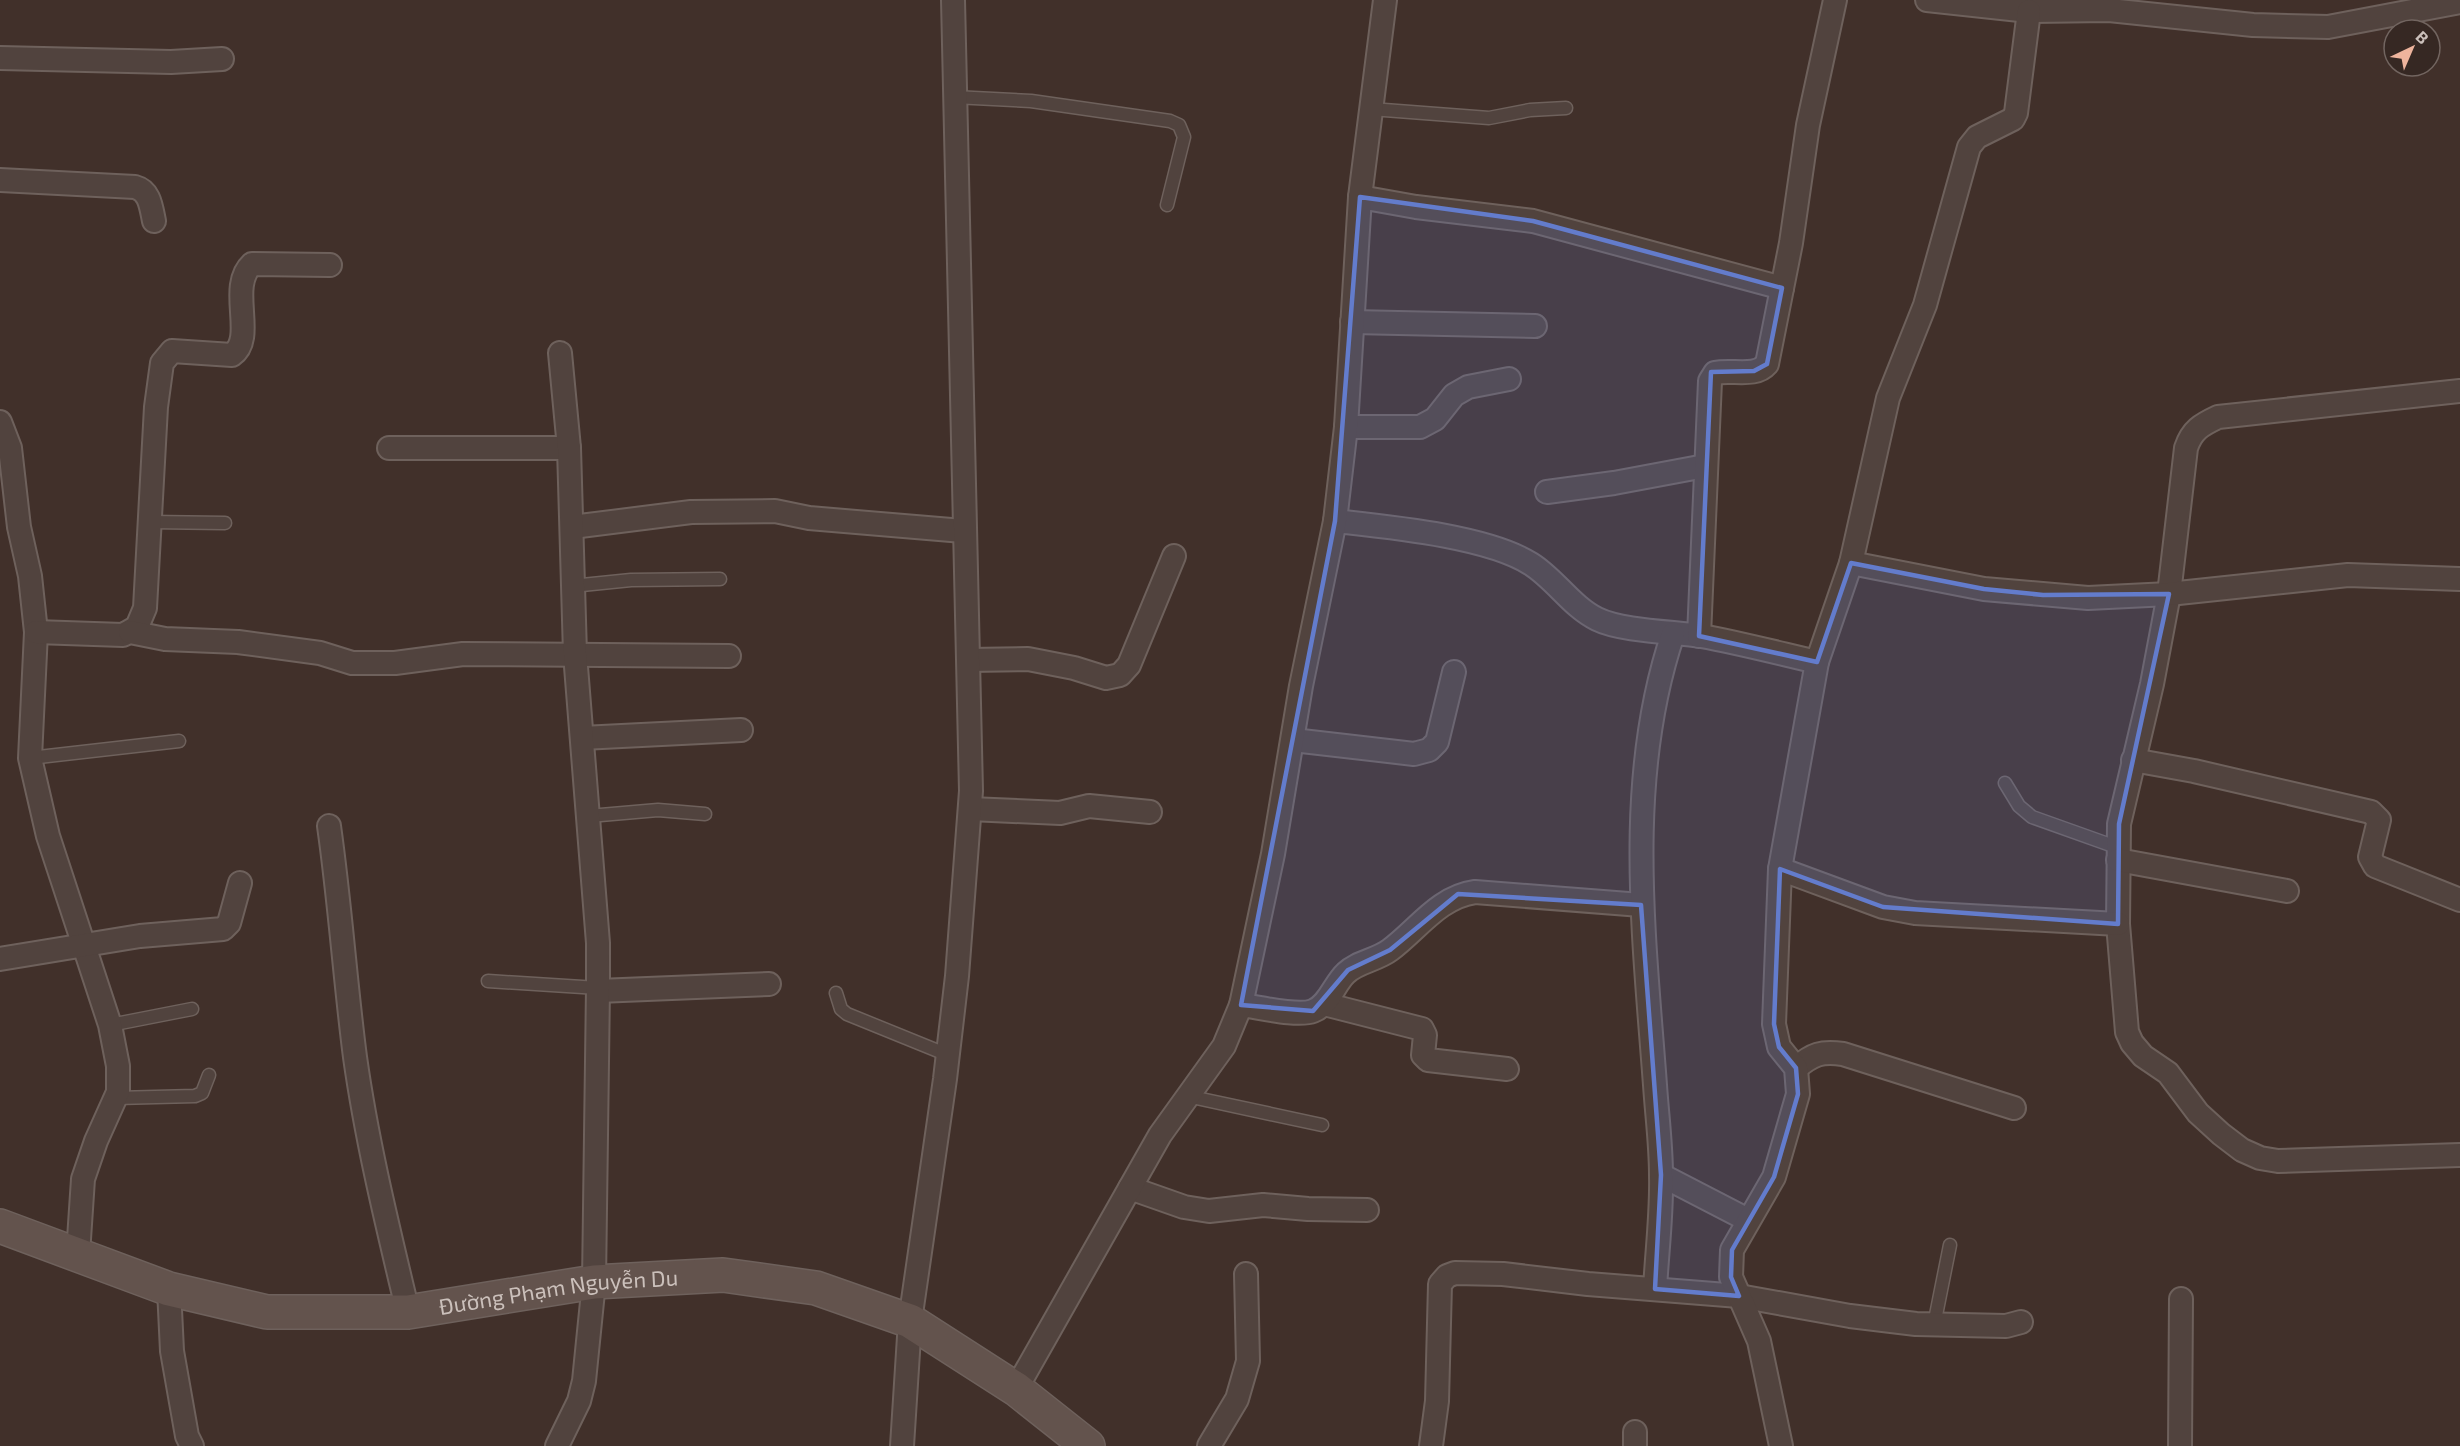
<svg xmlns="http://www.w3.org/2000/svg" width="2460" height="1446" font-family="'Exo 2',sans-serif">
	<rect width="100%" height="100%" fill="#41302a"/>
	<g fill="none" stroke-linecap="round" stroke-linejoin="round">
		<defs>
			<g id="service">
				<polyline points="954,97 1031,101 1170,121 1179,125 1184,137 1167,205"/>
				<polyline points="1371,109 1489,118 1530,110 1566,108"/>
				<polyline points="150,522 225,523"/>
				<polyline points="572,586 631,580 720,579"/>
				<polyline points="30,758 179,741"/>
				<polyline points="2005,783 2019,806 2032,817 2119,848"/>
				<polyline points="589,816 658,810 705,814"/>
				<polyline points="488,981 598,988"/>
				<polyline points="836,993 841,1009 847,1014 948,1055"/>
				<polyline points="110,1025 192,1009"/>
				<polyline points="1187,1096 1322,1125"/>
				<polyline points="116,1098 195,1096 202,1093 209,1075"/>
				<polyline points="1934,1325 1950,1245"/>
			</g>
			<g id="minor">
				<polyline points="1927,0 2029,11 2109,10 2253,25 2328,27 2460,2"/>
				<polyline points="0,58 171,62 222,59"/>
				<path d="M0,180L135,187C150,191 151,207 154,221"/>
				<polyline points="1360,197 1416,207 1533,221 1782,288"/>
				<polyline points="1352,322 1535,326"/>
				<path d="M2460,391L2218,417C2201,425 2192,430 2186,448L2169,594L2152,684L2119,824L2118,924L2127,1032L2132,1043L2143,1056L2168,1073L2198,1113L2221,1134L2242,1150L2260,1158L2278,1161L2460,1155"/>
				<polyline points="0,422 10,448 19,527 30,576 36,632 30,758 48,836 110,1025 118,1066 118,1092 96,1141 83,1179 78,1254"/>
				<polyline points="1346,427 1420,427 1435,419 1454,395 1468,387 1509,379"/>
				<polyline points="389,448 569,448"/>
				<polyline points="1547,492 1614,483 1705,466"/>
				<path d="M1335,521C1388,527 1487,536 1531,564C1555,579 1572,607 1597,619C1621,631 1673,632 1701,636C1740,643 1778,653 1817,662"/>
				<polyline points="572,527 691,512 775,511 809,518 963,531"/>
				<polyline points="1851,563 1984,589 2088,598 2169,594 2348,575 2460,579"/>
				<path d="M36,632L123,635L137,627L145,608L156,407L162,363L172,351L232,355C257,338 227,287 252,264L330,265"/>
				<polyline points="130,632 165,639 238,642 320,653 352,663 395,663 463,654 729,656"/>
				<path d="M1699,636L1710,381L1715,373C1732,369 1755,378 1767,364L1791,243L1808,125L1835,0"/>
				<polyline points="969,660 1028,659 1074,668 1106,678 1120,675 1129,665 1174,556"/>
				<polyline points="582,738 741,730"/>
				<polyline points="1293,740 1414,754 1429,750 1437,742 1454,672"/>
				<polyline points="2133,760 2194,771 2371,812 2379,820 2370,857 2375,866 2460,900"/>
				<polyline points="970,809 1060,813 1089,806 1150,812"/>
				<path d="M329,826C340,903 345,980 355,1057C367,1143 388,1228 408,1312"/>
				<polyline points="2118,860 2287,891"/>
				<polyline points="1780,869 1883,907 1915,913 2118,924"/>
				<polyline points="0,959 140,936 223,929 229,923 240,883"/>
				<polyline points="598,991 769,984"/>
				<polyline points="1324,1004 1422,1029 1425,1035 1423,1055 1428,1060 1507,1069"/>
				<path d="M1241,1005C1258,1007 1298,1017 1313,1011C1329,1005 1334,984 1346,973C1357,962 1377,960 1390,950C1418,929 1439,897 1475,892L1641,905"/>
				<path d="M1796,1068C1813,1054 1821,1051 1843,1054L2014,1108"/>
				<polyline points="1661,1175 1748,1220"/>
				<polyline points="1130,1188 1184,1207 1209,1211 1263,1205 1308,1209 1367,1210"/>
				<polyline points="169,1289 172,1351 187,1436 192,1446"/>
				<path d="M1655,1289C1657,1251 1662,1213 1661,1175C1661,1145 1657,1115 1655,1085C1644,935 1624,779 1673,634"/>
				<polyline points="1016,1389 1160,1135 1224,1046 1241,1005 1273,854 1301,686 1335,521 1346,427 1360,197 1385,0"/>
				<polyline points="1635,1432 1635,1446"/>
				<polyline points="557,1446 579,1401 584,1381 594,1282 598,988 598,943 575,654 569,448 560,353"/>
				<polyline points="902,1446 910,1321 945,1079 957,976 971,791 953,0"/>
				<polyline points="1209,1446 1237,1399 1248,1361 1246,1274"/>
				<polyline points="1431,1446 1437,1401 1440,1284 1447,1276 1455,1273 1503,1274 1588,1284 1739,1296 1850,1316 1916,1324 2006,1326 2021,1322"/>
				<polyline points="1781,1446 1759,1341 1731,1277 1732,1250 1774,1177 1798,1094 1796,1068 1779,1047 1774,1024 1780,869 1817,662 1851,563 1888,398 1925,305 1969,147 1977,137 2013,119 2016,113 2029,11"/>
				<polyline points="2180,1446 2181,1299"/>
			</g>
			<g id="secondary">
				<path id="s1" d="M0,1226L169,1289L267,1312H408L594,1282L723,1275L816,1288L910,1321L1016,1389L1088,1446"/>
			</g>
		</defs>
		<use href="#service" stroke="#6e615c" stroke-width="15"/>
		<use href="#minor" stroke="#6e615c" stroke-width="26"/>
		<use href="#secondary" stroke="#6e615c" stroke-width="36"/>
		<use href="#service" stroke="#51433e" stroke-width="12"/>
		<use href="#minor" stroke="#51433e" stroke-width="22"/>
		<use href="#secondary" stroke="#63534d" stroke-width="33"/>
	</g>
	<path fill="#637ccc" fill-opacity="0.2" stroke="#637ccc" stroke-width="4.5" stroke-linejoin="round" d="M1360,197L1533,221L1782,288L1767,364L1754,371L1711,372L1699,636L1817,662L1851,563L1984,589L2043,595L2169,594L2119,824L2118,924L1883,907L1780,869L1774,1024L1779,1047L1796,1068L1798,1094L1774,1177L1732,1250L1731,1277L1739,1296L1655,1289L1661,1175L1641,905L1458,894L1390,950L1348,970L1313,1011L1241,1005L1335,521Z"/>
	<g text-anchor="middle" stroke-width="4.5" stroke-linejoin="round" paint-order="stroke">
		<g font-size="22" fill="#cbc0bb" stroke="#362823">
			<text dy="8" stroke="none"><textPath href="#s1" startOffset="574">Đường Phạm Nguyễn Du</textPath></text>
		</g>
	</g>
	<g transform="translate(2412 48) rotate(44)"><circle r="28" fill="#362823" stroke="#726560" stroke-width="1.5"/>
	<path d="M0-4.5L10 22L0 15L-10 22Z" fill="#eeb49d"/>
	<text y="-9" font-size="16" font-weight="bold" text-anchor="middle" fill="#cbc0bb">B</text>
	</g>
</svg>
